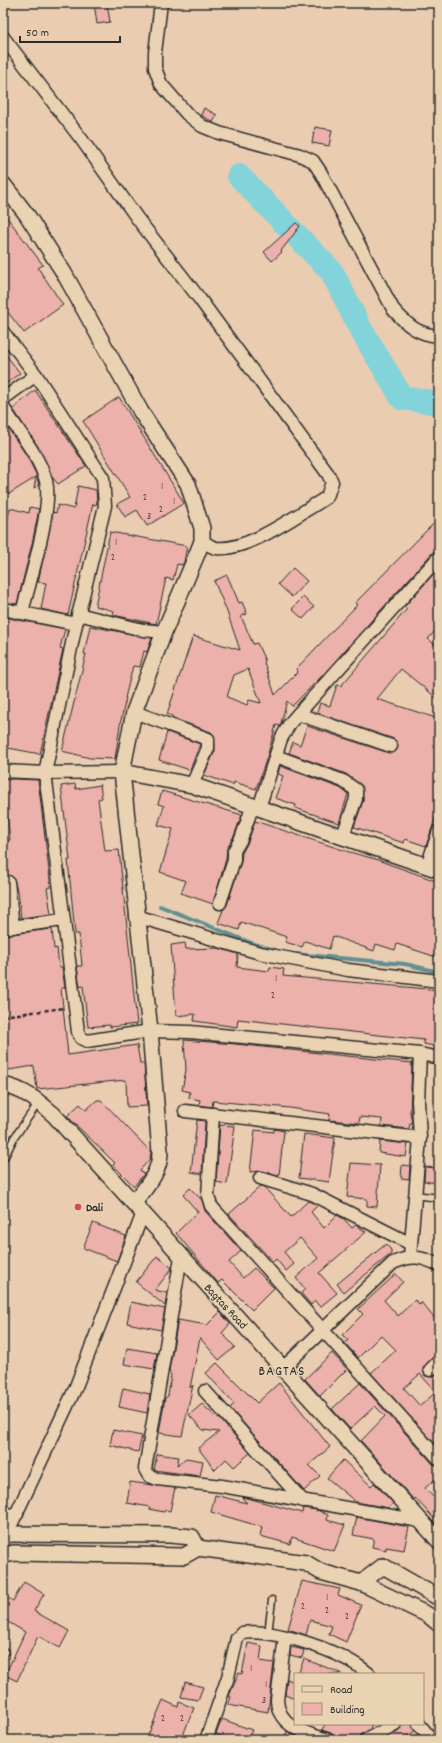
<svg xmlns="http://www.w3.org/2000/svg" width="442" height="1743" font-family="Dekko,sans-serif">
	<rect width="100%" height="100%" fill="#eaccb1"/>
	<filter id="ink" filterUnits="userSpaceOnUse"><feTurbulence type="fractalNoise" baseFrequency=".025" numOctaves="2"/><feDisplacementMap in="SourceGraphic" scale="8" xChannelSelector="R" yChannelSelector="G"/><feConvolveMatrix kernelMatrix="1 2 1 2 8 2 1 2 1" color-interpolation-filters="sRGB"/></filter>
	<g filter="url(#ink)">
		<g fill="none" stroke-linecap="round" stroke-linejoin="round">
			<g stroke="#5f9094" stroke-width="4">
				<polyline points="160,906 254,944 275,950"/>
				<polyline points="295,954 405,964 439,972"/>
			</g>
			<polyline stroke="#82d3da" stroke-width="24" points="239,176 332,272 360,328 402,398 439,403"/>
		</g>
		<g fill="#ecb1ab" stroke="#2b2b2b" fill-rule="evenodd">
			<polygon points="94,3 107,3 110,22 97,24"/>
			<polygon points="204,108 217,115 213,122 201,115"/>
			<polygon points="315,127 332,130 329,146 312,143"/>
			<polygon points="3,212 43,265 38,268 63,305 24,333 3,306"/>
			<polygon points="296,223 300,226 281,251 282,252 272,261 264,252"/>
			<polygon points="3,351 20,373 3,386"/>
			<polygon points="35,390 86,466 58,484 52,477 39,448 13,409"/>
			<polygon points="119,397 184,503 147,526 137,510 125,517 117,504 130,497 83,421"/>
			<polygon points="3,421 27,456 36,474 39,485 34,488 36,477 9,494 3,486"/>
			<polygon points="78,486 96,490 97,501 96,505 93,504 68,615 41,609 46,583 38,582 53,512 56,513 58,505 74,509"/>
			<polygon points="30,507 39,509 32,544 17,604 3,602 3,541 10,508 29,513"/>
			<path d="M439,518V550L433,552L319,679L292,706L287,701L281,723L280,726L276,725L267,757L256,789L234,782L233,785L204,775L215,751L214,735L211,732L172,718V716L167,714L193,636L240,650L226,609L214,581L227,575L239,603L242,602L247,614L241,616L253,644L257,643L265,661L264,662L275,695L298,672L296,669L357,605L355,603ZM248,669L261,703L249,700L247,705L227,697L234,675Z"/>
			<polygon points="110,532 187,546 184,562 182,565 177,564 173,580 166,578 156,624 113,615 114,611 95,606"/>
			<polygon points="293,568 307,581 292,597 278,584"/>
			<polygon points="439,568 439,626 428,639 439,648 439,700 401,669 377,699 439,719 439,807 426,846 405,839 404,843 354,827 363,801 362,786 346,774 289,753 293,742 300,745 307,726 389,753 396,751 398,745 394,739 317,713 320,703 330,706 337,685 341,686 407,609 404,607"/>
			<polygon points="303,597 314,607 303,619 292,609"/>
			<polygon points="3,617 65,629 60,648 63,649 40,754 3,747"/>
			<polygon points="90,626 152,638 147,652 144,651 140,667 133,666 125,698 126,698 120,725 115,759 90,758 62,751 86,654 84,654"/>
			<polygon points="167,732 200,744 190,770 159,760"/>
			<polygon points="280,766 340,788 348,794 339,823 295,808 296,805 275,798 283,776 278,774"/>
			<polygon points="13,779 38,780 51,887 47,888 51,914 21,918 18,891 17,891 14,878 8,875 3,877 3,841 10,840 3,780"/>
			<polygon points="75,784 76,789 100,785 102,798 98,799 105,851 119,850 137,1024 110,1027 110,1025 88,1027 83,986 80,987 77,966 82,966 79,934 75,934 68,860 70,860 61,786"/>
			<polygon points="162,791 242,815 234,836 227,848 226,859 213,904 181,893 186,881 160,872 173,829 158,825 164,806 158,804"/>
			<polygon points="255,821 346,851 375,859 439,882 439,958 397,944 395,950 376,944 374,951 333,936 329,949 305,941 302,947 285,942 287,937 241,922 239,930 218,923 223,910 227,905 241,862 242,853 248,842"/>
			<polygon points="52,929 54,949 57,948 59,967 62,967 65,988 61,988 68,1055 137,1045 140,1063 144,1063 147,1106 127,1107 126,1080 37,1089 34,1066 9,1070 3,1032 3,1028 6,1028 3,1000 3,935"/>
			<polygon points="185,943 186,949 218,948 238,954 237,967 269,971 270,967 284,969 283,976 439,990 439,1047 424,1044 424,1040 370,1034 238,1019 237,1027 194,1021 195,1014 176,1016 171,945"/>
			<polygon points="184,1040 235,1044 412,1063 410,1112 412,1123 410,1123 409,1129 381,1126 382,1119 360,1117 359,1123 329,1120 330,1114 290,1108 213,1101 212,1107 199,1105 200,1100 189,1098 190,1092 182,1090 186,1070"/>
			<polygon points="97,1100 101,1100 151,1152 150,1159 140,1170 144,1174 134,1186 113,1165 115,1163 67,1116 80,1104 86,1110"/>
			<polygon points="197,1120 205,1121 202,1174 191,1172"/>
			<polygon points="220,1125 235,1126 227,1184 216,1182"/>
			<polygon points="274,1129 284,1131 279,1175 262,1171 250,1172 255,1130 274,1132"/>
			<polygon points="304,1134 335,1138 329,1182 299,1178"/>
			<polygon points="380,1141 408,1144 406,1157 379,1153"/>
			<polygon points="351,1163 380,1165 377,1207 367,1206 367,1199 347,1197"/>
			<polygon points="402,1165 410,1166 409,1179 401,1178"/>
			<polygon points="425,1167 438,1168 436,1183 424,1181"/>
			<polygon points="261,1186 264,1187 291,1217 308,1201 318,1205 311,1212 324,1228 337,1215 344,1219 352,1228 356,1225 366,1232 319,1273 337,1293 320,1307 315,1301 311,1305 301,1293 305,1289 296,1278 318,1258 300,1238 284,1252 294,1264 286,1271 276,1259 273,1262 229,1214"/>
			<polygon points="190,1188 202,1200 205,1211 241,1251 229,1262 243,1278 254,1268 274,1288 252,1310 222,1280 218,1283 176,1233 198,1212 183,1195"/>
			<polygon points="93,1223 126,1236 117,1261 83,1248"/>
			<polygon points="386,1244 391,1250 391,1254 344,1292 337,1284"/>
			<polygon points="157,1256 172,1268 155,1290 167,1293 165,1306 136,1282"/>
			<path d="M396,1274L403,1282L384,1300L398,1316L415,1300L420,1305L421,1302L439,1324V1354L434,1356L423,1368L425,1376L432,1377L436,1375L439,1378V1439L434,1443L371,1373L396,1350L381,1335L358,1358L345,1343L348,1340L342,1335L363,1314L358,1309ZM420,1374L436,1392L420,1406L404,1388Z"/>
			<polygon points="131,1302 165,1309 161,1330 127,1323"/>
			<polygon points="220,1312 230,1324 222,1333 235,1347 219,1360 200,1338 190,1388 193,1385 182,1436 159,1433 165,1398 168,1396 171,1375 169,1371 178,1320 207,1325"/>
			<polygon points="127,1348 157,1353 154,1369 124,1364"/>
			<polygon points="332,1353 347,1369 320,1396 305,1379"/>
			<polygon points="217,1363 257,1403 279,1383 330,1447 309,1465 320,1476 304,1491 230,1408 234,1404 206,1373"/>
			<polygon points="360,1383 433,1464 439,1466 439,1476 425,1488 439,1503 439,1524 415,1498 414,1500 361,1441 385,1416 375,1406 350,1429 332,1409"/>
			<polygon points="123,1388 150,1394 147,1413 119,1407"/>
			<polygon points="202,1404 218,1419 219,1418 250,1453 234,1467 226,1459 215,1470 198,1448 219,1432 203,1430 189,1415"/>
			<polygon points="113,1430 142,1436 138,1452 110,1445"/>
			<polygon points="157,1454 179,1457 177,1465 186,1458 203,1461 200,1476 154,1470"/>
			<polygon points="343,1460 371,1486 374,1483 393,1503 389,1508 356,1502 327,1478"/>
			<polygon points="130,1482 175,1488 170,1511 165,1510 164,1512 149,1509 150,1507 127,1503"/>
			<polygon points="215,1495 247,1503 241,1497 251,1499 302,1513 303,1508 317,1510 328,1515 327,1520 345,1525 334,1551 292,1537 290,1544 260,1536 262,1527 211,1512"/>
			<polygon points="357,1517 409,1527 404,1550 386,1547 386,1550 372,1547 374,1539 353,1535"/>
			<polygon points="302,1581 340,1589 338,1595 361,1605 346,1642 329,1634 332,1626 310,1620 306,1635 288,1629"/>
			<polygon points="24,1582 44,1594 34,1611 69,1631 60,1648 38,1636 17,1681 5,1675 25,1632 3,1619 3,1595 13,1601"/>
			<polygon points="248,1643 262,1646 260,1661 274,1663 268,1712 228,1705 231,1697 229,1696 239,1673 242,1674"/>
			<polygon points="291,1647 304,1650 302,1658 290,1655"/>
			<polygon points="304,1659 341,1673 341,1674 298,1674"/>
			<polygon points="287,1679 295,1682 295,1699 285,1695"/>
			<polygon points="185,1682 203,1687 198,1700 181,1697"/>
			<polygon points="163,1700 178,1707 179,1702 194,1708 181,1740 146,1740"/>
			<polygon points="222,1719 252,1730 248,1740 231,1740 216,1734"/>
			<polygon points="325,1724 372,1724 370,1729 362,1734 359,1740 340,1740 335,1738 331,1733 322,1730"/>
			<polygon points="402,1724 412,1724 415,1731 401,1740 382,1740 399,1730"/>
			<polygon points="287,1731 297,1737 296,1740 284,1740"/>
		</g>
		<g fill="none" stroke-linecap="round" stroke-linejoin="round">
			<defs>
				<g id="service">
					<polyline points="3,1160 14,1138 39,1102"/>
					<polyline points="415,1195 439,1198"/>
					<polyline points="268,1634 272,1600"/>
					<polyline points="3,1651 5,1652"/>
				</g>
				<g id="minor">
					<path d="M161,3L155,53V68L161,84L187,114L202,126L219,133L300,155L313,161L321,173L393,309C406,324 418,335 439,336"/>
					<path d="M3,37L82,140L137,218L199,298L328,474L332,482L327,497L321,501C294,517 246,552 216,548C211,547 206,543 202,541"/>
					<polyline points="3,332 36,375 103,478 105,506 76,624 45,773 75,1007 78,1032 81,1038 87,1041 150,1031 190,1032 420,1054 439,1058"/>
					<polyline points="3,399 36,375"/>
					<path d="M3,407C17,430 39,455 46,481C53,508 29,583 22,613"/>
					<polyline points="3,609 76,624"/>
					<polyline points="78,614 143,630 164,632"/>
					<polyline points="134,712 208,739 208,748 192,785"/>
					<polyline points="298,714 391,746"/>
					<polyline points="276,756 343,781 356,790 356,799 342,838"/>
					<polyline points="3,771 45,773 122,772"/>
					<polyline points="259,808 281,739 290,723 439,557"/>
					<polyline points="427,866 439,831"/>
					<polyline points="8,882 13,927"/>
					<polyline points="220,903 234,860 234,851 241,839 253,805"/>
					<polyline points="136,916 260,953 348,970 439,981"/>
					<polyline points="3,928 63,920"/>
					<polyline points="185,1111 420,1138"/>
					<polyline points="213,1114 208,1196 211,1206 439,1459"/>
					<polyline points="260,1178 312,1194 411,1244"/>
					<polyline points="410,1256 420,1138 418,1101 420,1054"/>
					<polyline points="181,1257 145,1469 149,1476 157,1479 222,1486 420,1521"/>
					<path d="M283,1368L393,1263C412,1255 420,1256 439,1265"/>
					<polyline points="430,1370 439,1361"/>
					<polyline points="205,1391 303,1501"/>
					<polyline points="3,1515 17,1514"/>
					<polyline points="3,1542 75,1389 143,1213"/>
					<path d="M285,1637L277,1700C278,1727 306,1733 328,1740"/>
					<polyline points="419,1724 432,1740"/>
					<path d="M206,1740L228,1677L237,1638L242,1633C275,1628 344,1652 369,1674"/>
					<polyline points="366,1740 395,1724"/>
				</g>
				<g id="tertiary">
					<path d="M3,184L27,215L64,273L141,412L188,484L202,528V541L197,554L164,632L134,712L122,772L150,1031L160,1152C160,1173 146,1187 134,1203"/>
					<polyline points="122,772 192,785 439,870"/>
					<path d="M3,1085C24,1089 38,1101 54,1115L439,1541"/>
					<polyline points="3,1534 170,1535 192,1537 198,1548"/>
					<polyline points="3,1555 15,1553 184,1556 198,1548 306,1563 321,1572 361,1583 428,1615 439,1624"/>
					<polyline points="361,1583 383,1566 439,1598"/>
				</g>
			</defs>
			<use href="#service" stroke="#2b2b2b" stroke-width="9"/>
			<use href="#minor" stroke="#2b2b2b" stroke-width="15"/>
			<use href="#tertiary" stroke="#2b2b2b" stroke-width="18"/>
			<polyline stroke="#2b2b2b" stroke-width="2.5" stroke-dasharray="4 3" stroke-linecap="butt" points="3,1016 64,1008"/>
			<use href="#service" stroke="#ead3b2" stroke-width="6"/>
			<use href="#minor" stroke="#ead3b2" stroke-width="12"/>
			<use href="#tertiary" stroke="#ead3b2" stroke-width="15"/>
		</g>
	</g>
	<circle fill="#d1495b" stroke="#ead3b2" stroke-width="1.5" cx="78" cy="1207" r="4"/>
	<g text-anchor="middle" stroke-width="3" stroke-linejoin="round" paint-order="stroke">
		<g font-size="10" fill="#5b4c4b">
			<text x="162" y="489">1</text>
			<text x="145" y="500">2</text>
			<text x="174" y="504">1</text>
			<text x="161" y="512">2</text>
			<text x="149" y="519">3</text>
			<text x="116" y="545">1</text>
			<text x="113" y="560">2</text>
			<text x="276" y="981">1</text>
			<text x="273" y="998">2</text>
			<text x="327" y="1600">1</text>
			<text x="303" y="1609">2</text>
			<text x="327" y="1613">2</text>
			<text x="347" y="1619">2</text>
			<text x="251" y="1671">1</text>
			<text x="266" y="1687">1</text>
			<text x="264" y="1703">3</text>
			<text x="163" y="1721">2</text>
			<text x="182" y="1721">2</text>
		</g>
		<g font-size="12" font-weight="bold" fill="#2b2b2b" stroke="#ead3b2" text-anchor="start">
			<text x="86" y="1211">Dali</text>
		</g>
		<g font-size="12" fill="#2b2b2b" stroke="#ead3b2">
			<text transform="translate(226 1306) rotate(47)" y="4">Bagtas Road</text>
		</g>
		<g font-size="14" letter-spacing="1" fill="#2b2b2b" stroke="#ead3b2">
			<text x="282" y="1375">BAGTAS</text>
		</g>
	</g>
	<rect width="442" height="1743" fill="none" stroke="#ead3b2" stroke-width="16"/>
	<rect x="8" y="8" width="426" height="1727" fill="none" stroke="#2b2b2b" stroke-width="1.5" filter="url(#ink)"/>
	<rect x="294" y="1673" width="130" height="52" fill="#ead3b2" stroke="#9e907c"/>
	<rect x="302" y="1686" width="20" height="6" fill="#ead3b2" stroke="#9e907c"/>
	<text x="330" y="1693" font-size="12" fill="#2b2b2b">Road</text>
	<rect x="302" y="1703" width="20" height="12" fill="#ecb1ab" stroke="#9e907c"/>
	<text x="330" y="1713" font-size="12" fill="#2b2b2b">Building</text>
	<path d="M20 36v6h100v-6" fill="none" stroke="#2b2b2b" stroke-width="2"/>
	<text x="26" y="36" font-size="12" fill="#2b2b2b" stroke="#ead3b2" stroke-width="3" paint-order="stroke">50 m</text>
</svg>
